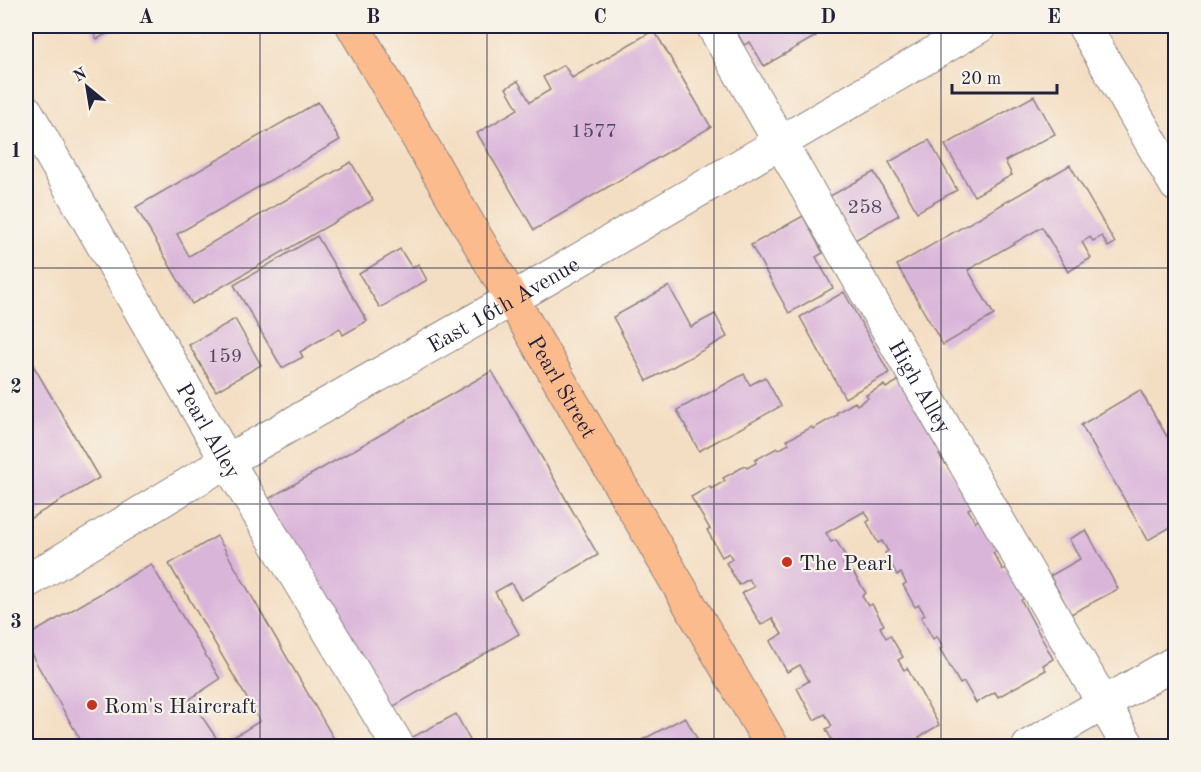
<svg xmlns="http://www.w3.org/2000/svg" width="1201" height="772" font-family="'Old Standard TT',serif">
	<rect width="100%" height="100%" fill="#f7f3e8"/>
	<filter id="ink" filterUnits="userSpaceOnUse"><feTurbulence type="fractalNoise" baseFrequency=".0167" numOctaves="2"/><feDisplacementMap in="SourceGraphic" scale="12" xChannelSelector="R" yChannelSelector="G"/><feConvolveMatrix kernelMatrix="1 2 1 2 8 2 1 2 1" color-interpolation-filters="sRGB"/></filter>
	<filter id="wash" filterUnits="userSpaceOnUse"><feTurbulence type="fractalNoise" baseFrequency=".008" numOctaves="4" result="noise"/><feDisplacementMap in="SourceGraphic" scale="24" xChannelSelector="R" yChannelSelector="G"/><feGaussianBlur stdDeviation="1.35" result="paint"/><feColorMatrix in="noise" values="0 0 0 0 0 0 0 0 0 0 0 0 0 0 0 0 0 1.4 0 .05"/><feComposite in="paint" operator="in"/></filter>
	<g filter="url(#wash)">
		<rect width="100%" height="100%" fill="#f4dec3"/>
		<g id="blocks">
			<g fill="#dab5da">
				<polygon points="89,26 121,26 97,39"/>
				<polygon points="733,26 810,26 816,36 764,66 750,42 744,45"/>
				<polygon points="654,30 711,127 534,230 477,133 518,109 506,88 518,81 530,102 550,90 543,77 564,65 572,78"/>
				<polygon points="1034,96 1055,134 1005,161 1012,175 974,196 945,145"/>
				<polygon points="318,102 340,140 177,234 189,256 351,162 373,200 192,304 136,207"/>
				<polygon points="929,140 957,190 917,212 889,162"/>
				<polygon points="1070,165 1115,243 1108,247 1102,236 1093,241 1090,237 1082,242 1091,258 1068,272 1042,227 968,270 994,315 943,345 897,265"/>
				<polygon points="874,172 899,215 855,240 830,196"/>
				<polygon points="803,216 823,253 816,257 833,288 789,313 751,245"/>
				<polygon points="317,236 367,321 343,335 340,328 300,352 303,357 282,368 234,285"/>
				<polygon points="400,249 412,268 418,264 427,280 380,308 359,274"/>
				<polygon points="669,286 691,327 715,314 727,337 647,381 613,317"/>
				<polygon points="844,292 889,373 845,398 800,317"/>
				<polygon points="235,319 261,365 216,391 189,345"/>
				<polygon points="26,353 99,478 26,521"/>
				<polygon points="492,371 598,555 521,600 511,583 495,592 519,634 382,713 261,503"/>
				<polygon points="744,374 750,385 765,377 781,406 699,451 677,410"/>
				<polygon points="903,378 944,452 939,455 976,505 968,509 975,522 983,517 1001,549 993,553 1003,570 1010,566 1027,596 1021,600 1053,659 1043,665 1046,670 998,697 995,692 976,703 964,682 960,684 940,649 943,647 937,636 933,639 921,617 925,615 919,605 915,607 903,585 906,583 901,573 897,575 885,553 888,551 882,541 878,543 867,522 870,520 865,511 826,533 831,542 836,540 848,561 843,564 849,574 853,572 866,593 862,596 868,606 872,604 884,625 880,627 886,638 890,635 903,657 898,660 904,670 907,668 939,725 919,737 923,743 916,746 835,746 826,729 832,726 825,714 814,720 797,688 809,681 800,665 787,672 770,641 782,634 772,618 761,625 742,593 754,587 749,579 739,585 726,563 732,559 729,553 722,557 707,530 710,529 691,497 710,486 711,489 725,481 723,478 745,466 747,468 756,463 755,460 777,448 778,450 789,444 787,440 812,427 813,429 837,415 836,413 855,402 857,405 868,398 866,395 884,385 886,388"/>
				<polygon points="1140,390 1176,452 1176,524 1148,540 1081,425"/>
				<polygon points="1086,530 1118,589 1071,614 1050,576 1080,559 1069,539"/>
				<polygon points="217,536 338,746 84,746 26,645 26,637 151,564 220,679 190,699 221,745 260,721 169,564"/>
				<polygon points="456,714 473,746 416,746 411,738"/>
				<polygon points="685,717 701,746 631,746"/>
			</g>
		</g>
	</g>
	<g filter="url(#ink)">
		<use href="#blocks" fill-opacity="0" stroke="#8b807f" stroke-width="1.5"/>
		<g fill="none" stroke-linecap="round" stroke-linejoin="round">
			<defs>
				<g id="minor">
					<path id="s1" d="M713,26L1128,746"/>
					<polyline points="1084,26 1176,185"/>
					<path id="s2" d="M26,111L227,461L398,746"/>
					<path id="s3" d="M26,582L227,461L512,299L980,26"/>
					<polyline points="1029,746 1176,662"/>
				</g>
				<g id="major">
					<path id="s4" d="M353,26L772,746"/>
				</g>
			</defs>
			<use href="#minor" stroke="#8b807f" stroke-width="35"/>
			<use href="#major" stroke="#8b807f" stroke-width="35"/>
			<use href="#minor" stroke="#fff" stroke-width="33"/>
			<use href="#major" stroke="#fbbb8d" stroke-width="33"/>
		</g>
	</g>
	<path fill="none" stroke="#22223b" stroke-width="1.5" stroke-opacity="0.55" d="M260,26V746M487,26V746M714,26V746M941,26V746M26,268H1176M26,504H1176"/>
	<g fill="#c8321e" stroke="#f7f3e8" stroke-width="2">
		<circle cx="787" cy="562" r="6"/>
		<circle cx="92" cy="705" r="6"/>
	</g>
	<g text-anchor="middle" stroke-width="4.5" stroke-linejoin="round" paint-order="stroke">
		<g font-size="20" fill="#504763">
			<text x="594" y="137">1577</text>
			<text x="865" y="213">258</text>
			<text x="225" y="362">159</text>
		</g>
		<g font-size="22" fill="#22223b" stroke="#f7f3e8">
			<text dy="8" stroke="none"><textPath href="#s3" startOffset="552">East 16th Avenue</textPath></text>
			<text dy="8" stroke="none"><textPath href="#s4" startOffset="417">Pearl Street</textPath></text>
			<text dy="8" stroke="none"><textPath href="#s1" startOffset="416">High Alley</textPath></text>
			<text dy="8" stroke="none"><textPath href="#s2" startOffset="368">Pearl Alley</textPath></text>
		</g>
		<g font-size="22" fill="#22223b" stroke="#f7f3e8" text-anchor="start">
			<text x="799" y="570">The Pearl</text>
			<text x="104" y="713">Rom's Haircraft</text>
		</g>
	</g>
	<rect width="1201" height="772" fill="none" stroke="#f7f3e8" stroke-width="66"/>
	<g transform="translate(87 87) rotate(330)" stroke="#f7f3e8" stroke-width="4.5" paint-order="stroke">
	<path d="M0-4.5L10 22L0 15L-10 22Z" fill="#22223b"/>
	<text y="-9" font-size="16" font-weight="bold" text-anchor="middle" fill="#22223b">N</text>
	</g>
	<path d="M952 84v9h105v-9" fill="none" stroke="#22223b" stroke-width="3"/>
	<text x="961" y="84" font-size="18" fill="#22223b" stroke="#f7f3e8" stroke-width="4.5" paint-order="stroke">20 m</text>
	<rect x="33" y="33" width="1135" height="706" fill="none" stroke="#22223b" stroke-width="2"/>
	<g font-size="20" text-anchor="middle" font-weight="bold" fill="#22223b">
		<text x="146" y="23">A</text>
		<text x="373" y="23">B</text>
		<text x="600" y="23">C</text>
		<text x="828" y="23">D</text>
		<text x="1054" y="23">E</text>
		<text x="16" y="157">1</text>
		<text x="16" y="393">2</text>
		<text x="16" y="628">3</text>
	</g>
</svg>
